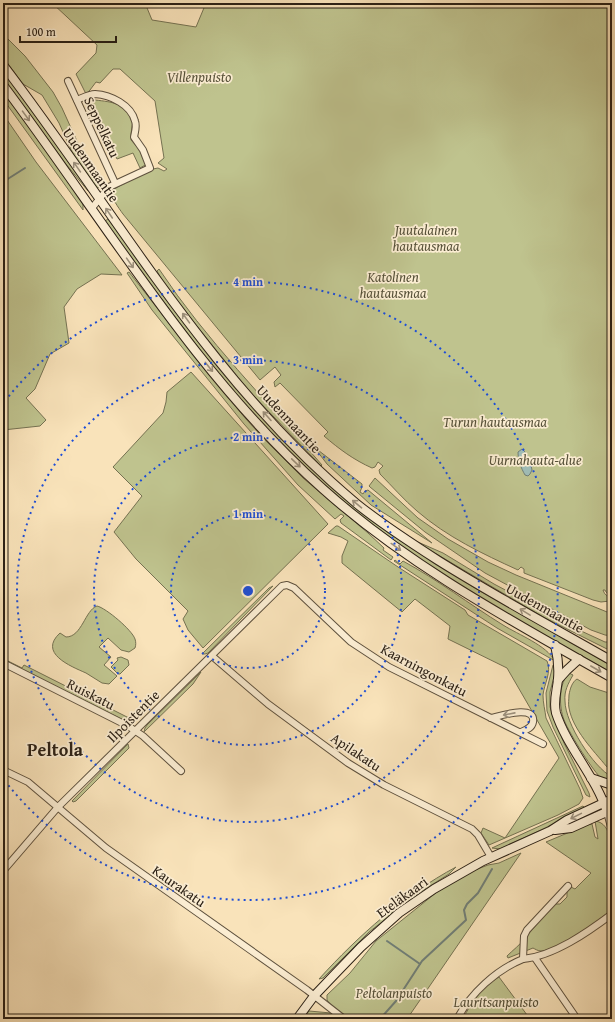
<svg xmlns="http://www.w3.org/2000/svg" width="615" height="1022" font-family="'Gentium Book Plus',serif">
	<rect width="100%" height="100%" fill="#f9e3ba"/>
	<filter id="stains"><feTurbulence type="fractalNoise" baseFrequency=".005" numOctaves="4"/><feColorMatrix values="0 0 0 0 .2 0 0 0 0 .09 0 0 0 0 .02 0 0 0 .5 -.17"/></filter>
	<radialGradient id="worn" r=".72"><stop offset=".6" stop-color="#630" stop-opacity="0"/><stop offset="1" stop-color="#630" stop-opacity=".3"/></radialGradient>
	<g fill="#bfc38e" stroke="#757252">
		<path d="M52,3H145L152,20L196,27L206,3H612V599C611,594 606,594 605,590H603C604,595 609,596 610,601L601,602L593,600L524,573V569L521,567L518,570C483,554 447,537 417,511C404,500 392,486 380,474L379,470L383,466L378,462L375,467L372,468C354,460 339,449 324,436L328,432L280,383L275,387L274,382L281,375L275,367L260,380L123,214C118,207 112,199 111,191L128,181L153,169L158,168L164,171L167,169L158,163L164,158L155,101L120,69H113L100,83L96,82L90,90L86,94L76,74L96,53L97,45Z"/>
		<polygon points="3,34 25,56 53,92 62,108 81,150 101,187 97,188 72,152 59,123 42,95 23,84 3,57"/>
		<polygon points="3,71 89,190 88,191 66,164 3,78"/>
		<polygon points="3,91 83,202 83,210 3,99"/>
		<path d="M95,100C113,102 123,103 133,119L131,134V140L140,150L147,164L140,168L133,153L117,159L90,104Z"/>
		<polygon points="3,114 36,162 122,275 101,274 77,289 64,307 69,343 50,354 35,389 26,398 46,420 40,426 3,430"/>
		<path d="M108,219L195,337L250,403L369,518L390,534L475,588L612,666V673C544,634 474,598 410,553C350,510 294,460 246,405C195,347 150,283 105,221Z"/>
		<path d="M159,269C206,340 267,401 322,465L321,466L250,392L167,289L157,271Z"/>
		<polygon points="129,272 200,363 246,419 266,441 303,478 368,533 384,548 383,550 393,557 391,560 341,523 340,520 344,516 341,514 335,519 298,485 244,424 152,310 127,273"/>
		<polygon points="191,372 328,524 203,648 188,630 183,619 188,611 136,559 114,532 142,496 113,467 163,413 166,402 167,392"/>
		<polygon points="314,447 362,484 362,487 360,492 363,494 365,491 368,490 432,543 371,505 327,464"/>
		<polygon points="375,478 418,518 448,539 488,562 516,575 612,614 612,636 605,635 591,630 485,573 425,532 370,487 369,486"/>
		<path d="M336,526H338L398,567L465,610L468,615L547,661C552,672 544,684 543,695C543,703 545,710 546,718L580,789L583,798L579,804L558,815L489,845L481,833L483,828L505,838L559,758L507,668L448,639L450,626L415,599L402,612L342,563V556L348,541L341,537L328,533Z"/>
		<polygon points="411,539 443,553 494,584 528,602 579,630 605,642 612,642 612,649 607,649 545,618"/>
		<path d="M395,560L400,564L403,561C438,580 469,604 503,625C519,635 546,645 555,661L497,628L400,565L394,561Z"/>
		<polygon points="273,586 208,653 205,654 202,654 269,588"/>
		<path d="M97,606C106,608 132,630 135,639C136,642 136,645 135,648L129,652L121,650L108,638L99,647L111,657L104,665L117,676L109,684L102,683C97,680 91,676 86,673C70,666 38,653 60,633L66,637C82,637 85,610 97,606Z"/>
		<polygon points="121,657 128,660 129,665 120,674 118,674 111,667 118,660 117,658"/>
		<polygon points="6,660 22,668 24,665 127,717 131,718 135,715 129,722 125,721 6,661"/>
		<polygon points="554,664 556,669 550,692 550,707 564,743 589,793 590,797 586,795 553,727 547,711 546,693 553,665"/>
		<polygon points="201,672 193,684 144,732 145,728 147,725"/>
		<path d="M569,673L573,675C568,684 564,691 565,701C565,723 593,767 612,777L611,782C608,781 603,780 600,777C591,768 567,730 563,717C559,704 559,683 569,673Z"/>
		<path d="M577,679L590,687L612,694V769L607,767C593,750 573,730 569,708C568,704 569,699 569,695C570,689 572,682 577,679Z"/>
		<polygon points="128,744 129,748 76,801 73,802 72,801"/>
		<polygon points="583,806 585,808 577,813 500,849 492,848"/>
		<path d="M595,821C613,823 612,852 612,866L610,865L612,869V909C600,920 556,951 541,951C538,951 535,949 533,948L508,958L507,956C513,950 520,945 525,938C535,927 544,914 555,904H560L567,897V891L571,887L575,889L591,873L546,842L589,824H592L595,837L598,839Z"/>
		<polygon points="521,853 407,1019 350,1019 331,1005 327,1000 327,995 350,973 376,941 437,892 470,872 488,865 499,863"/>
		<path d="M456,867L449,874L422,891L369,932L323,978L319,979C359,935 404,895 456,867Z"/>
		<path d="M499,977L530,1019H463C471,1002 483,986 499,977Z"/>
		<polygon points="309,1011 331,1013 339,1019 303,1019"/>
	</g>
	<path fill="#a0bdb7" stroke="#717e76" d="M522,449L527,454V463L531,465L532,470L530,474L528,476L525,475C521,468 518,460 518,452Z"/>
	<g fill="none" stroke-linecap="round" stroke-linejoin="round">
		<g stroke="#717e76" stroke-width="2">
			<polyline points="3,182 25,168"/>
			<polyline points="387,941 420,964"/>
			<polyline points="380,1019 396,1001 422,961 466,920 464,910 467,904 478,893 492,869"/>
		</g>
		<defs>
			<g id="street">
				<polyline points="68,81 115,183"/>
				<path d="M77,100C82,98 89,94 95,94C111,95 131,105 135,121C137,126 135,132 134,137L143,150L150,168L109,187L92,208"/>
				<polyline points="212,656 268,704 348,763 384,785 472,829 478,835 491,857"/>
				<polyline points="3,663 128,726 143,736 181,771"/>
				<path d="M491,718C500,716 536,704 533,722C532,728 526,730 521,732"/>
				<polyline points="3,770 28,782 106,848 307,990 344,1019"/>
				<polyline points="607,812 612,831"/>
				<polyline points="3,871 58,807 282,586 287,585 294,588 351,642 389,667 543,744"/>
				<polyline points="535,958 577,1019"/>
				<path d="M523,959C554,956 588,932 612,914"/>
				<path d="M457,1019C471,993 496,970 523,959L524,936L527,930L568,886"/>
			</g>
			<g id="secondary">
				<path d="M3,65C117,214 211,383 357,504C383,525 411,543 439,561C495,596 554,628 612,661"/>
				<path d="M3,85C106,222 194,374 323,489C409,566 512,621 612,678"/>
				<path d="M555,645C558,657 559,667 558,679C557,691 553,701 556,713C567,747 596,777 607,812"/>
				<polyline points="558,680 567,670 579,659"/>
				<polyline points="591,778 612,785"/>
				<polyline points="555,830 571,828 611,810"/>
				<polyline points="297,1019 314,996 334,975 361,947 399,913 434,889 483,861 550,831 567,820 612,799"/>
			</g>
		</defs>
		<use href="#street" stroke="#5e513e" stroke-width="8"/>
		<use href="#secondary" stroke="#2b2015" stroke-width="10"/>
		<use href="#street" stroke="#fbedd2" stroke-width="6"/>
		<use href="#secondary" stroke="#fbedd2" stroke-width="8"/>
	</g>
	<defs><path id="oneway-shaft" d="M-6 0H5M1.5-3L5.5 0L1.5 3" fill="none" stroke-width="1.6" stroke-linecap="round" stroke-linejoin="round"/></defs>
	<g stroke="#9d917d">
		<use href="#oneway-shaft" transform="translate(26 116) rotate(54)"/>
		<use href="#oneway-shaft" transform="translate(77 167) rotate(-125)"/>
		<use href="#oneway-shaft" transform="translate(109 213) rotate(-124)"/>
		<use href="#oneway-shaft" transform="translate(130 263) rotate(55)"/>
		<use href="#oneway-shaft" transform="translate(186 318) rotate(-126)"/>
		<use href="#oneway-shaft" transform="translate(209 367) rotate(51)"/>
		<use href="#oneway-shaft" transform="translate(267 416) rotate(-132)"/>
		<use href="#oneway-shaft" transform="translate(296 463) rotate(44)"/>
		<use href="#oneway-shaft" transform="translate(357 504) rotate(-140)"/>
		<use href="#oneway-shaft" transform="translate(396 547) rotate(36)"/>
		<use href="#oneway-shaft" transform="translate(525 612) rotate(-149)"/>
		<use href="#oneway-shaft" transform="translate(596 669) rotate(30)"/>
		<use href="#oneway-shaft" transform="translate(509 714) rotate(169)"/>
		<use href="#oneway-shaft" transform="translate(576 816) rotate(154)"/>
	</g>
	<g fill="none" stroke="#1d4ed8" stroke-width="2" stroke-dasharray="2 4">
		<circle cx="248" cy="591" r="77"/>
		<circle cx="248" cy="591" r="154"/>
		<circle cx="248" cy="591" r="231"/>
		<path d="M5 401A309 309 0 1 1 5 781"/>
	</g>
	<g text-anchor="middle" stroke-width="3.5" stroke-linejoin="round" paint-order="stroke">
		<g font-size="14" font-style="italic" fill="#575139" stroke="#fbedd2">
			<text x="199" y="82">Villenpuisto</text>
			<text x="426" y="235">Juutalainen<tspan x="426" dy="16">hautausmaa</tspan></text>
			<text x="393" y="282">Katolinen<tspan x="393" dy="16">hautausmaa</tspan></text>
			<text x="495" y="427">Turun hautausmaa</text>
			<text x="535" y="465">Uurnahauta-alue</text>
			<text x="394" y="998">Peltolanpuisto</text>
			<text x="496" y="1007">Lauritsanpuisto</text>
		</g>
		<g font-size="14" fill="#2b2015" stroke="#fbedd2">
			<text transform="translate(102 127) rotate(65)" y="5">Seppelkatu</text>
			<text transform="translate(91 165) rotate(55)" y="5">Uudenmaantie</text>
			<text transform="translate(289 419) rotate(47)" y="5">Uudenmaantie</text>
			<text transform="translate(545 608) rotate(29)" y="5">Uudenmaantie</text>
			<text transform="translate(424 670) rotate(28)" y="5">Kaarningonkatu</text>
			<text transform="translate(91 694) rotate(27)" y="5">Ruiskatu</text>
			<text transform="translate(133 716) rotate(-45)" y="5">Ilpoistentie</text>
			<text transform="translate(356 752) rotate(34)" y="5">Apilakatu</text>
			<text transform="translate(179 886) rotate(35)" y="5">Kaurakatu</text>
			<text transform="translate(402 897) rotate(-36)" y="5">Eteläkaari</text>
		</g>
		<g font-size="18" font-weight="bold" fill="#2b2015" stroke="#fbedd2">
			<text x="55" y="756">Peltola</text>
		</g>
	</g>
	<circle cx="248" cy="591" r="6" fill="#1d4ed8" stroke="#fbedd2" stroke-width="2"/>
	<g font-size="12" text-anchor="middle" font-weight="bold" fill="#1d4ed8" stroke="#fbedd2" stroke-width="3.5" stroke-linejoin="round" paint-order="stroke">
		<text x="248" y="286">4 min</text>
		<text x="248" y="364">3 min</text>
		<text x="248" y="441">2 min</text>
		<text x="248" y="518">1 min</text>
	</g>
	<rect width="615" height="1022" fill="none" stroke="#f9e3ba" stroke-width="16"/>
	<rect x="4" y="4" width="607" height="1014" fill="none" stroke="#2b2015" stroke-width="2"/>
	<rect x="8" y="8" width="599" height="1006" fill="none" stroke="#2b2015"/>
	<path d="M20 36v6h96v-6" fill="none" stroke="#2b2015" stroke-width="2"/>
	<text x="26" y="36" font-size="12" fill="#2b2015" stroke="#fbedd2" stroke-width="3" paint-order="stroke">100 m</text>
	<rect width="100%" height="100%" filter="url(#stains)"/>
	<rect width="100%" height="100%" fill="url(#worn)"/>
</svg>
